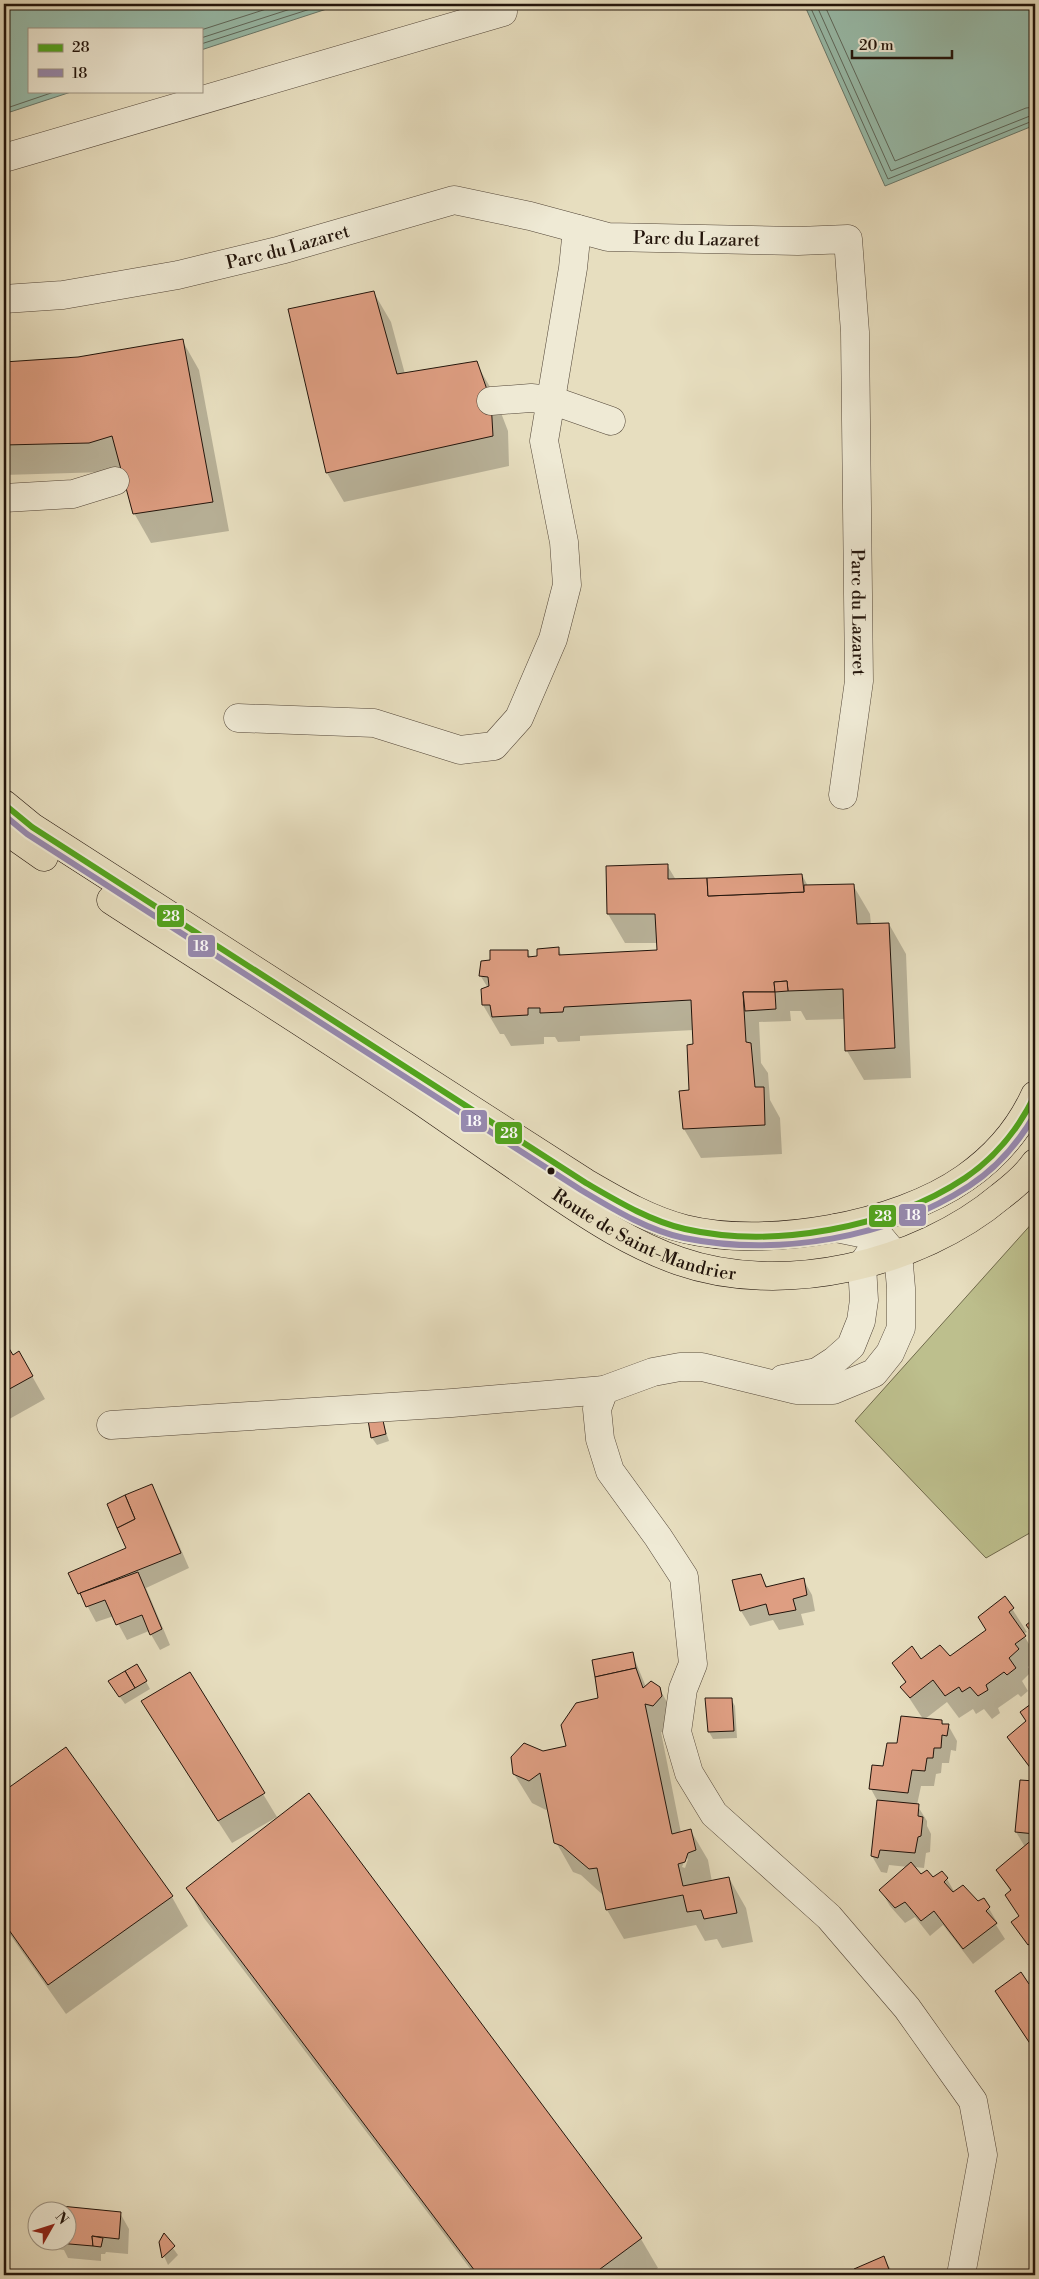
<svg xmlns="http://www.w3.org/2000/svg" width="1039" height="2279" font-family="'Libre Bodoni',serif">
	<rect width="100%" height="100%" fill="#e7debf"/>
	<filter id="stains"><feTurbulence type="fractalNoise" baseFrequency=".004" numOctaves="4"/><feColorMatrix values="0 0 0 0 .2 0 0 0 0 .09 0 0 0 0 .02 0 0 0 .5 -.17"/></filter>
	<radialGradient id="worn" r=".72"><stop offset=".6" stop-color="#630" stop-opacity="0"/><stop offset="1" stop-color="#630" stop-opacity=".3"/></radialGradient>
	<polygon fill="#bdbf8d" stroke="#706a4c" points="1035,1220 1035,1530 986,1558 855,1421"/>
	<g fill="#98bdac" stroke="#69796c">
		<polygon points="4,4 342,4 201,50 201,29 29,29 29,91 74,91 4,114"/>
		<polygon points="804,4 1035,4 1035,125 885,186"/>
	</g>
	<g fill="#0003" fill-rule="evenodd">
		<polygon points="374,293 391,322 405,374 476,363 493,392 508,431 509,466 344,502 327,473 289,310"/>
		<polygon points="182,340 199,370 229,531 151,543 134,513 122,468 106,472 4,475 4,364 78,358"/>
		<polygon points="667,865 676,880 802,875 808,886 853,885 870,914 871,925 889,924 906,954 911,1078 864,1080 847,1051 845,1019 806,1020 801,1011 790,1011 791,1021 759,1022 761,1063 768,1073 770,1100 780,1118 782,1154 701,1158 684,1129 691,1091 695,1045 694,1030 580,1036 580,1041 558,1042 555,1037 544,1037 544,1044 511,1046 504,1034 500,1034 483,1005 488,988 480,975 491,961 527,951 531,958 538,957 558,949 562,956 658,951 658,943 625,943 608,914"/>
		<polygon points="4,1343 12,1357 32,1376 45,1399 4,1422"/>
		<polygon points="381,1417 389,1441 377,1445 372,1438 369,1421"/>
		<polygon points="151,1485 160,1501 189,1568 146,1588 170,1645 160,1650 149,1631 127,1640 114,1616 96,1622 70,1574 127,1549"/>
		<polygon points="761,1576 768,1588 803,1579 812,1595 815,1611 801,1614 804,1625 779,1630 773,1620 750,1626 741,1611"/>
		<polygon points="1005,1598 1027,1632 1023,1634 1035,1654 1035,1661 1028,1667 1031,1672 1022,1681 1028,1691 1021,1697 1018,1694 998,1708 1000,1713 992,1719 984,1709 976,1714 973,1709 959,1718 947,1702 925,1719 942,1721 944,1725 948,1725 957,1741 956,1751 951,1750 949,1763 942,1763 941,1773 936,1774 934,1786 921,1786 917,1805 927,1821 927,1826 931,1834 930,1852 926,1853 924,1868 914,1867 921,1876 933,1879 947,1879 955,1893 977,1903 984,1900 998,1924 996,1925 1005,1939 973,1964 943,1925 930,1936 915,1917 905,1923 890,1906 881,1891 908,1867 889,1865 887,1873 881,1872 872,1856 878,1802 871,1789 898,1744 923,1719 902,1687 906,1684 894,1663 949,1658 987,1631"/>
		<path d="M632,1653L646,1687L659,1688L676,1718L670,1735L661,1732L681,1833L691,1831L708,1860L712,1882L729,1878L746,1908L753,1942L722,1948L717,1939L705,1941L696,1925L624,1939L607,1910L604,1896L581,1875L573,1872L556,1842L549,1808L546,1810L532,1803L514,1774L543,1753L568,1747ZM686,1857L688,1859L685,1868L682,1867Z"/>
		<polygon points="137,1665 150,1689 125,1704 114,1689"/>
		<polygon points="189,1673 277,1817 232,1843 156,1725"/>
		<polygon points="731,1699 735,1706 737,1738 713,1739 709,1732"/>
		<polygon points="1035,1702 1035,1776 1008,1737 1027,1722 1022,1713"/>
		<polygon points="66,1748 172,1897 188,1926 66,2014 4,1926 4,1793"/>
		<polygon points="1021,1782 1035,1783 1035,1956 1013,1922 1020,1917 1011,1892 997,1870 1025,1847 1016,1832"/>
		<polygon points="309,1795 641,2239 658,2268 648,2275 475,2275 204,1918 187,1888"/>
		<polygon points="1033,1983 1035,1987 1035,2051 996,1992 1029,1986"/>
		<polygon points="51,2207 120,2213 129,2229 128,2254 106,2252 105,2254 101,2254 101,2261 68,2258 64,2250 54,2249 50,2242 68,2242 68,2212 51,2212"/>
		<polygon points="164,2236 178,2255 168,2265 160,2247"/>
		<polygon points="884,2258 894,2275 857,2275 855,2270"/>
	</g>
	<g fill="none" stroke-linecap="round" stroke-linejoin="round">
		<g stroke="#5d685c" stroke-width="1">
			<polyline points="809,4 888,179 1035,120"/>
			<polyline points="816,4 891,171 1035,114"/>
			<polyline points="824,4 895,161 1026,108 1035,107"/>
			<polyline points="201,30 282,4"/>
			<polyline points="201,38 306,4"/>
			<polyline points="201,44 326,4"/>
			<polyline points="4,109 57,91"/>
		</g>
	</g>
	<g fill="#de9e82" stroke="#22140b">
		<polygon points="374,291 397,374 477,361 491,401 493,436 326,473 288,309"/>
		<polygon points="183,339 213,502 133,514 112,436 89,443 4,445 4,362 78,357"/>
		<polygon points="668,864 668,879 707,878 708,896 804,892 804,885 854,884 857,924 889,923 895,1048 845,1051 843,989 788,991 787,981 774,982 775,992 743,992 746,1042 751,1043 755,1087 764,1087 765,1125 683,1129 679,1091 689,1090 687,1045 693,1044 691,1000 564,1007 563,1012 540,1013 540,1008 528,1008 528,1015 492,1017 490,1005 482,1005 481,989 489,986 488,977 479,976 481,961 490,960 490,950 528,950 528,957 537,956 537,949 559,947 559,955 657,950 655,914 607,914 606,866"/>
		<polygon points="802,874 804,892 708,896 707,878"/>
		<polygon points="787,981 788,991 775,992 774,982"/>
		<polygon points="743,992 775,992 776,1009 745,1011"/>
		<polygon points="4,1340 13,1355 19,1351 33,1376 4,1392"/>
		<polygon points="382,1416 386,1434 371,1438 368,1420"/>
		<polygon points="152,1484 181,1553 78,1594 68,1573 126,1548 117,1528 135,1519 125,1495"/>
		<polygon points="125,1495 135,1519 117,1528 107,1504"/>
		<polygon points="138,1572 162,1629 150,1635 142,1615 116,1625 105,1600 86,1607 80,1593"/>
		<polygon points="761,1574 766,1587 804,1578 807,1595 793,1599 796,1610 769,1615 766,1604 740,1611 732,1580"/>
		<polygon points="1005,1596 1014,1608 1009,1612 1026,1636 1015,1644 1019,1649 1009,1658 1016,1668 1007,1675 1004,1672 986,1685 988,1690 978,1696 970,1687 962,1692 959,1687 945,1696 933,1680 910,1698 900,1687 906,1682 892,1663 912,1646 921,1659 940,1645 950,1656 986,1630 978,1617"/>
		<polygon points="1035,1618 1035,1637 1026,1625"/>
		<polygon points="633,1652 636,1668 595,1677 592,1660"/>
		<polygon points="137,1664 147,1681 135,1688 125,1671"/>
		<polygon points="636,1668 643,1688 651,1681 660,1687 662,1696 653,1706 645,1704 672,1834 691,1829 696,1850 688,1853 685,1862 678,1864 683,1886 729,1877 737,1913 704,1919 701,1910 687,1912 683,1895 606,1910 597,1868 589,1869 562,1846 554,1843 540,1773 529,1781 513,1774 511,1757 524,1743 543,1751 566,1746 561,1725 576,1703 598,1698 595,1677"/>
		<polygon points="125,1671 135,1688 119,1697 108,1681"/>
		<polygon points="190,1672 265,1793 218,1821 141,1701"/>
		<polygon points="705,1698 732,1698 734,1731 708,1732"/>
		<polygon points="1035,1701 1035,1774 1007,1737 1026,1721 1020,1712"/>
		<polygon points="901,1716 942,1720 942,1724 949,1724 947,1736 942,1735 941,1748 934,1748 933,1758 927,1758 925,1771 912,1770 908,1793 869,1789 872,1765 883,1766 887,1743 897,1743"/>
		<polygon points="66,1747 173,1896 48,1985 4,1923 4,1791"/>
		<polygon points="1020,1780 1035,1781 1035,1834 1015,1832"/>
		<polygon points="309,1793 642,2238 592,2275 478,2275 186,1888"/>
		<polygon points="877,1800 919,1804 918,1816 923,1817 921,1836 918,1837 915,1853 880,1850 878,1858 871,1856"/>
		<polygon points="1034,1838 1035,1939 1028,1945 1011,1922 1019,1916 1005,1895 1011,1890 996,1870"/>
		<polygon points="911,1862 921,1874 927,1870 933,1877 942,1871 948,1878 944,1882 953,1892 963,1885 978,1901 984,1898 990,1907 986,1911 997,1923 963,1949 934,1911 921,1921 905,1902 895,1908 879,1890"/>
		<polygon points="1021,1972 1029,1984 1033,1982 1035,1985 1035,2051 995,1991"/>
		<polygon points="61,2206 121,2212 119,2239 92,2236 93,2246 58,2243 68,2242 68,2212 60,2212"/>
		<polygon points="164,2233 175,2246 162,2258 159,2242"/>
		<polygon points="92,2236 103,2238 101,2247 93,2246"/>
		<polygon points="884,2256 891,2275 856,2275 854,2269"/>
	</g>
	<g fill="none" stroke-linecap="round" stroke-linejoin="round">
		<defs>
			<g id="minor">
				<polyline points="4,158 503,12"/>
				<path id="s1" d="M4,299L63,295L178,275L281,250L454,200L530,216L608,237L798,241L848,239L855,332L859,681L843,795"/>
				<polyline points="491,401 531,398 551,400 611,421"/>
				<polyline points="4,498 73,494 115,481"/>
				<polyline points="238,718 374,723 460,750 494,746 519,718 553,639 567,585 564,542 544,441 573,268 577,229"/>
				<polyline points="783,1379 817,1372 834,1361 851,1346 861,1321 864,1300 862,1265 875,1246"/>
				<polyline points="604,1390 597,1409 600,1439 610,1471 658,1537 684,1577 693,1664 683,1689 677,1732 689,1773 714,1814 829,1917 907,2008 973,2101 983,2155 961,2275"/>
				<polyline points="111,1425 452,1403 604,1390 653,1372 680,1367 702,1367 796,1390 833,1390 874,1373 890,1353 901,1328 901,1288 899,1265 895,1255 880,1237 836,1228"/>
			</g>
			<g id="major">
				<path d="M4,804L32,827L586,1183C617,1201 649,1220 685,1229C766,1249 897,1226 965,1178C995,1157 1020,1128 1035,1095"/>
				<polyline points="4,829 44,857"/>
				<path id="s2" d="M111,900C214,967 319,1032 421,1101C465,1131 509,1162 553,1192C593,1219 633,1245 679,1261C782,1297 919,1265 1001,1196C1014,1186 1026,1176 1035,1163"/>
			</g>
		</defs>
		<use href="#minor" stroke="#534638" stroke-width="29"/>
		<use href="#major" stroke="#22140b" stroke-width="29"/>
		<use href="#minor" stroke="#efead5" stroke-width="28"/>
		<use href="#major" stroke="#e7debf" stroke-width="28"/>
		<defs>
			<path id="bus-1" d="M4,804L32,827L586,1183C617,1201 650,1221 685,1229C773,1249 890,1228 965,1178C996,1157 1019,1128 1035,1095"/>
			<path id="bus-2" d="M4,815L27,834L581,1190C613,1209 647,1230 684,1238C778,1257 889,1238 969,1186C997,1168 1019,1142 1035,1114"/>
		</defs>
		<use href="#bus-1" stroke="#efead5" stroke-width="10"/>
		<use href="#bus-2" stroke="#efead5" stroke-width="10"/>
		<use href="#bus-1" stroke="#52a51e" stroke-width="6"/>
		<use href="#bus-2" stroke="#9689ae" stroke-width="6"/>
	</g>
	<circle fill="#22140b" stroke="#efead5" stroke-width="2" cx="551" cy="1171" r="4.5"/>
	<g text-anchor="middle" stroke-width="4" stroke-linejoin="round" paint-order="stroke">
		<g font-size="18" fill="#22140b" stroke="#efead5">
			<text dy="6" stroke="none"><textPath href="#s1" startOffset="709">Parc du Lazaret</textPath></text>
			<text dy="6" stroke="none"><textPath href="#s1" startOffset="289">Parc du Lazaret</textPath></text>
			<text dy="6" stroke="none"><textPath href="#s1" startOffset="1234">Parc du Lazaret</textPath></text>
			<text dy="6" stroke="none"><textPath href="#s2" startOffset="632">Route de Saint-Mandrier</textPath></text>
		</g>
	</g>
	<g stroke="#efead5" stroke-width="2">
		<rect x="156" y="904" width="29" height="24" rx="5" fill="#52a51e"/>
		<rect x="187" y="934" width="29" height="24" rx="5" fill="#9689ae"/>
		<rect x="460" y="1109" width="28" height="24" rx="5" fill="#9689ae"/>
		<rect x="494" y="1121" width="29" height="24" rx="5" fill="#52a51e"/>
		<rect x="898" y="1203" width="29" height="24" rx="5" fill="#9689ae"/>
		<rect x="868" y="1204" width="29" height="24" rx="5" fill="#52a51e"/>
	</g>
	<g font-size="14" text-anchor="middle" font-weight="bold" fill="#fff">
		<text x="171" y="921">28</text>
		<text x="201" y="951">18</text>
		<text x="474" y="1126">18</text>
		<text x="509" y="1138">28</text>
		<text x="913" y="1220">18</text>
		<text x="883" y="1221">28</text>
	</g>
	<rect width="1039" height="2279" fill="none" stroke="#e7debf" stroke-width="20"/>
	<rect x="5" y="5" width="1029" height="2269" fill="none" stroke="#22140b" stroke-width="2.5"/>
	<rect x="10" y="10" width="1019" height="2259" fill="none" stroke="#22140b"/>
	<rect x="28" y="28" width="175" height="65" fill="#efead5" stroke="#9d9484"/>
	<rect x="38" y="44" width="25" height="8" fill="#52a51e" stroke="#9d9484"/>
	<text x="72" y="52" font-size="15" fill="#22140b">28</text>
	<rect x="38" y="69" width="25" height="8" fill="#9689ae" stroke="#9d9484"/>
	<text x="72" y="78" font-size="15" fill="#22140b">18</text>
	<g transform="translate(52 2226) rotate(51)"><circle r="24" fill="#efead5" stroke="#9d9484"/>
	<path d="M0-4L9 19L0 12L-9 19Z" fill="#8f2418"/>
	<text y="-8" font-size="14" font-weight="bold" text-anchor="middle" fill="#22140b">N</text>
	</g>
	<path d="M852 50v8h100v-8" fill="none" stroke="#22140b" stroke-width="2.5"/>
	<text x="859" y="50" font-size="15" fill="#22140b" stroke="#efead5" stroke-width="4" paint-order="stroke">20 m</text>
	<rect width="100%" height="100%" filter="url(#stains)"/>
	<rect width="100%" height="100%" fill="url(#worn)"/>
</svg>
